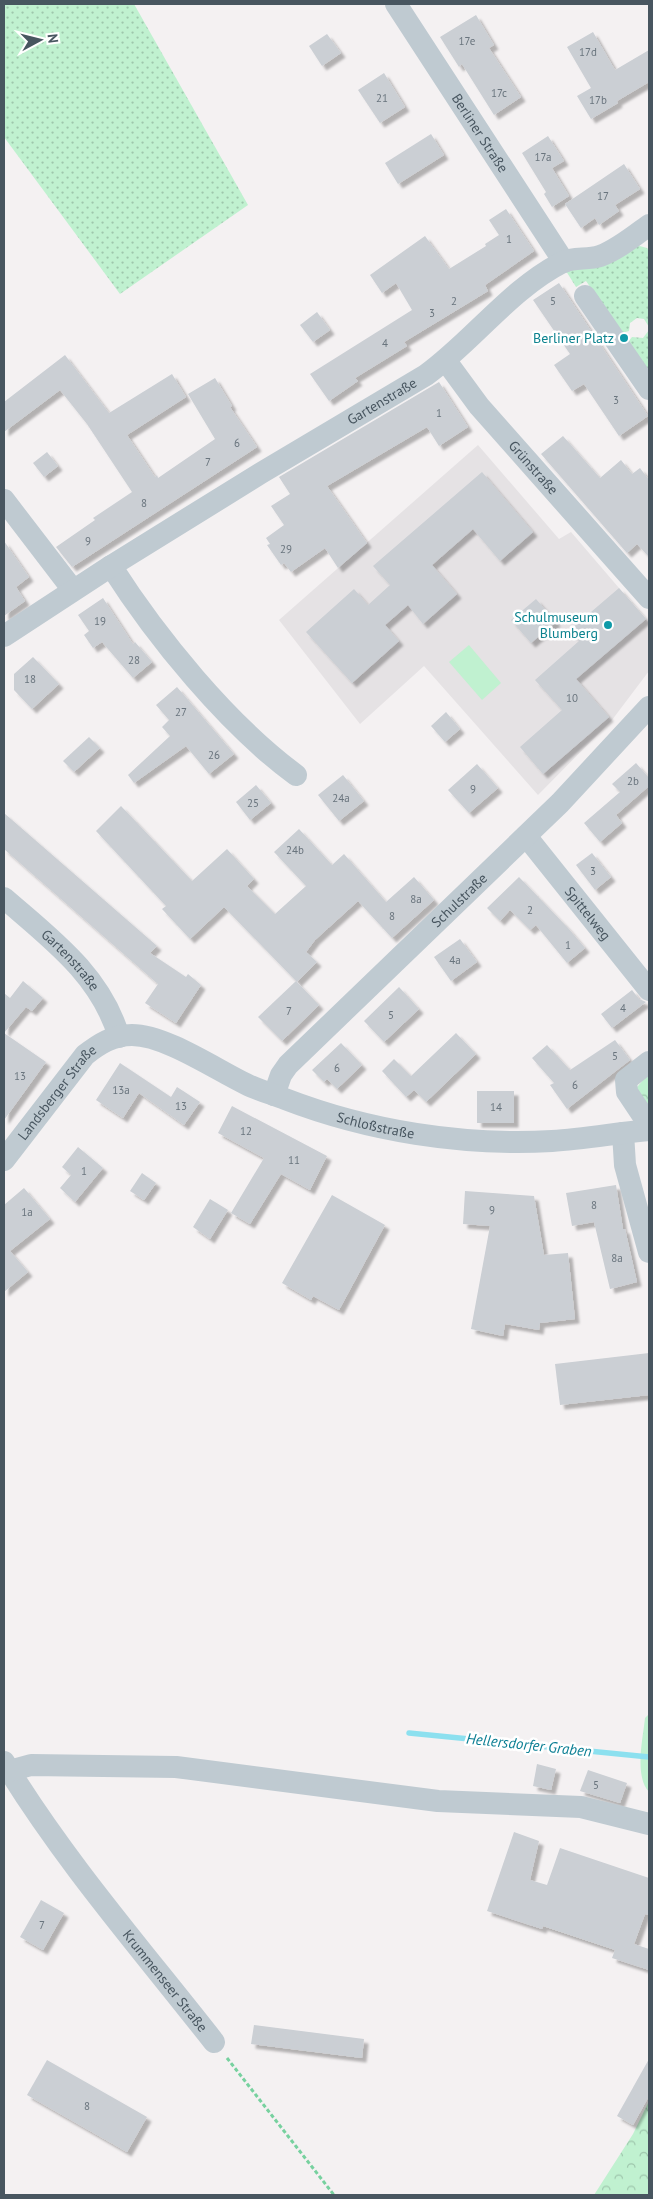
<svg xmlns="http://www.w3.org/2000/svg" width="653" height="2199" font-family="'PT Sans',sans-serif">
	<defs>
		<pattern id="grass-dots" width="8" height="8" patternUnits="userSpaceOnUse" patternTransform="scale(1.25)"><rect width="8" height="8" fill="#c0f1d0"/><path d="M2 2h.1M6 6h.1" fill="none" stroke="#9ec6ac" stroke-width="1.8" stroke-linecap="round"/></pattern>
		<pattern id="forest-firs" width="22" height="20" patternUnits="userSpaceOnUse" patternTransform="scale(1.25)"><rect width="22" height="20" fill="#c0f1d0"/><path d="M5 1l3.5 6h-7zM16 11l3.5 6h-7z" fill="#9ec6ac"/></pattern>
		<pattern id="park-crowns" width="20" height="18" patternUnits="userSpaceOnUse" patternTransform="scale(1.25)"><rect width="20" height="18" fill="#c0f1d0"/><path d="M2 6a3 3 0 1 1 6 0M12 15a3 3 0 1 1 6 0" fill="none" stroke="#9ec6ac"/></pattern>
		<filter id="shadow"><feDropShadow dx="4.5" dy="4.5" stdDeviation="1" flood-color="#0004"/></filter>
	</defs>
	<rect width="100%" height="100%" fill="#f4f1f2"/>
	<polygon fill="#e5e2e4" points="478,445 559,539 571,532 649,623 649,671 612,720 538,795 424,666 360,724 279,620"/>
	<g fill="url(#grass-dots)">
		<polygon points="4,4 134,4 248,205 120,294 4,137"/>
		<polygon points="636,245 647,248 649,251 649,327 644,319 637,318 630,323 629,331 622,333 586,281 576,287 566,271"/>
		<polygon points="649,330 649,373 628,342 632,337 643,338"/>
	</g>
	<path fill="url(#forest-firs)" d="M649,1714V1792C634,1776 643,1738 645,1718Z"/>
	<g fill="url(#park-crowns)">
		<polygon points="649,1073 649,1117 632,1093"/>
		<polygon points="649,2101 649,2195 594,2195 633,2134"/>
	</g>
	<polygon fill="#c0f1d0" points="469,645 501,683 482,700 449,662"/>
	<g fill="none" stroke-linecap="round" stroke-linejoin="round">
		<polyline stroke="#8ce0ef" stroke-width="5.5" points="409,1733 649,1757"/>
	</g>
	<g fill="#cbcfd4" filter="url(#shadow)">
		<polygon points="476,15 494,45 489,48 521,97 494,115 462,64 459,67 440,37"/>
		<polygon points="593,32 615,70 649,50 649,82 617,101 618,103 591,119 577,96 591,88 567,47"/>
		<polygon points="327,34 341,53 322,66 309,46"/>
		<polygon points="384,73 405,107 380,123 358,90"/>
		<polygon points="431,134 444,155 398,184 385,163"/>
		<polygon points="548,136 564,161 552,168 569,196 552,207 544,194 546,192 522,153"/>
		<polygon points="624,164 640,189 615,205 619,211 599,225 595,218 581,228 565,204"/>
		<polygon points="506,209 534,251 485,285 488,291 404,342 407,346 355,378 358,381 329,401 310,374 412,310 396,283 382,293 370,275 425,236 449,269 486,246 485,244 499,235 489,220"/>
		<polygon points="559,283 648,416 619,436 584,384 572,391 554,365 570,354 533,300"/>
		<polygon points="317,312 330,330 313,342 300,325"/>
		<polygon points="65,355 109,413 172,374 186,397 127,435 155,477 157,475 158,478 215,439 188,394 215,378 232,406 230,407 257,447 72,567 56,547 95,520 93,518 132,492 87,424 60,390 4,432 4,402"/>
		<polygon points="439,382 468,427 439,446 427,427 327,486 367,543 338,568 325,548 291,572 284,563 281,565 267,545 270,544 266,538 284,525 271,506 290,494 279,477"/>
		<polygon points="563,436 600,478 621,460 632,474 640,468 649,480 649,557 637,544 627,553 541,454"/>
		<polygon points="47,452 58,466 44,477 33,463"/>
		<polygon points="482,472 533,532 500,561 473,529 432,565 457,594 423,624 408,605 385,625 399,641 352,683 306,632 354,589 368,605 390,585 373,566"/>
		<polygon points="4,541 29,577 16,587 25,601 4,616"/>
		<polygon points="619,588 646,619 576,679 609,717 543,774 520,747 562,710 535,680 579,641 570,630"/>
		<polygon points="103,598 133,644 135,642 152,662 133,678 102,642 93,648 84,635 89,631 78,615"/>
		<polygon points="536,599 556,622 531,643 511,620"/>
		<polygon points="33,657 59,684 32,709 14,690 14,674"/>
		<polygon points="177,687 234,754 209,774 186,746 134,783 128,775 170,736 162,727 169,720 156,705"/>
		<polygon points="446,712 460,729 445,742 431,726"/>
		<polygon points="89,737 100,748 74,772 63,761"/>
		<polygon points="636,763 649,778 649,786 616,815 622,823 600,842 584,823 620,792 612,784"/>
		<polygon points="477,764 498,788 469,813 448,790"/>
		<polygon points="343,775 364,801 339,821 318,795"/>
		<polygon points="256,785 271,803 250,820 236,802"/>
		<polygon points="121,806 192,881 227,849 254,879 247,886 275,914 306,886 274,852 299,829 332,865 344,854 386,902 414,877 434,900 392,938 358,901 315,940 306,952 317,962 297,982 224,907 190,939 162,909 166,906 96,831"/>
		<polygon points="4,813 157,946 150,953 186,977 188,974 201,985 176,1023 145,1003 158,984 4,849"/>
		<polygon points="592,853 611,877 595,890 576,865"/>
		<polygon points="519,877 568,928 585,948 567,963 536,925 530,930 510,910 500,921 487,908"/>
		<polygon points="460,939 477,962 451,981 434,957"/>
		<polygon points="23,981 43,998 32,1011 26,1007 4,1033 46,1062 4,1120 4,993 10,998"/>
		<polygon points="296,981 319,1005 282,1041 258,1017"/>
		<polygon points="399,987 419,1009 384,1042 364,1021"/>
		<polygon points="632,990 639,999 646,1002 612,1028 601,1014"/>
		<polygon points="456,1033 476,1054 426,1102 414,1090 406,1097 382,1071 394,1059 411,1076"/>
		<polygon points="615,1040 630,1060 567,1109 550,1085 554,1083 532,1058 547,1045 570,1070"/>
		<polygon points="341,1043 362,1065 337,1089 327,1079 324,1082 312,1070"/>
		<polygon points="120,1063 171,1097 177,1087 200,1102 184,1125 139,1093 123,1118 96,1100"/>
		<rect x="477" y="1091" width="37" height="32"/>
		<polygon points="232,1106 327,1156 310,1190 281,1174 250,1224 231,1213 264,1158 218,1133"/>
		<polygon points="78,1147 103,1168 75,1202 60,1188 71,1175 62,1167"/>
		<polygon points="142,1173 156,1183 144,1200 130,1191"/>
		<polygon points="616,1185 623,1229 625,1229 637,1282 610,1289 594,1222 572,1226 566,1193"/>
		<polygon points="24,1188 50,1219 10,1251 28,1272 4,1292 4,1205"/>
		<polygon points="465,1191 534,1196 544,1255 568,1253 575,1319 540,1323 539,1330 505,1324 503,1336 471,1329 490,1226 463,1224"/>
		<polygon points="332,1195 385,1225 339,1310 313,1296 311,1300 282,1283"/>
		<polygon points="210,1199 228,1210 210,1239 193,1227"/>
		<polygon points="649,1353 649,1395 560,1405 555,1364"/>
		<polygon points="537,1764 556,1769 551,1790 533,1786"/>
		<polygon points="588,1770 627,1783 620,1803 580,1791"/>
		<polygon points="514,1832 539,1841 530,1880 547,1885 560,1848 649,1878 649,1915 645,1914 634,1944 649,1949 649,1970 612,1958 615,1950 543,1926 542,1929 487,1911"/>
		<polygon points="41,1900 64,1913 43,1950 20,1937"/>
		<polygon points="254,2025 364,2039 362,2058 251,2044"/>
		<polygon points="649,2059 649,2096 633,2125 617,2116"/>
		<polygon points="47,2060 147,2117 127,2152 27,2095"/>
	</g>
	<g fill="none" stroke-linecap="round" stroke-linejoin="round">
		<polyline stroke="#77d19f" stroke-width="3" stroke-dasharray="4 2.5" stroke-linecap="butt" points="227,2058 334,2195"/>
		<g stroke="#bfcad1" stroke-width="22">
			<path id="s1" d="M396,4L564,262"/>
			<polyline points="585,296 649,389"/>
			<path id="s2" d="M446,361L479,406L649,598"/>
			<polyline points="4,500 73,590"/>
			<path d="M111,566C157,638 227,724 296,775"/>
			<path id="s3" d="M4,636L111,566L261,473L426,375C473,341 510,289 563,262C574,257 588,260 600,256C617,250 634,236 649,225"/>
			<path id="s4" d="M526,836L649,990"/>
			<path id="s5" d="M4,898C50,938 101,975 119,1037"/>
			<polyline points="649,1062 626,1080 627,1092 649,1125"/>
			<path id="s6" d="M274,1095L281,1075L288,1065L560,803L649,707"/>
			<polyline points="623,1133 625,1165 649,1252"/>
			<path id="s7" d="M4,1160L85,1055C99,1044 113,1035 132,1035C165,1035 215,1069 246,1084C258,1090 272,1094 285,1099C368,1131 462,1146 552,1141C584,1139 617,1133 649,1130"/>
			<path id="s8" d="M4,1762C65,1862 142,1950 214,2042"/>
			<polyline points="9,1771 31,1765 176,1767 438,1801 581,1807 649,1824"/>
		</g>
	</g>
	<g fill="#0f9aa8" stroke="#fff" stroke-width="2">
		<circle cx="624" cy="338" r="5"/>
		<circle cx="608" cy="625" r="5"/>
	</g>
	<g text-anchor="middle" stroke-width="5" stroke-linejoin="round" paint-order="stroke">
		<g font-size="11" fill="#69747d">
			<text x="467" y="45">17e</text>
			<text x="588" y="56">17d</text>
			<text x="499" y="97">17c</text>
			<text x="382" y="102">21</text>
			<text x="598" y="104">17b</text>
			<text x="543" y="161">17a</text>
			<text x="603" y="200">17</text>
			<text x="509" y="243">1</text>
			<text x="454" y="305">2</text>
			<text x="553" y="305">5</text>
			<text x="432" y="317">3</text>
			<text x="385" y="347">4</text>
			<text x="616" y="404">3</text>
			<text x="439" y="417">1</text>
			<text x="237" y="447">6</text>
			<text x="208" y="466">7</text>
			<text x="144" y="507">8</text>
			<text x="88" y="545">9</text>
			<text x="286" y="553">29</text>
			<text x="100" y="625">19</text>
			<text x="134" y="664">28</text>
			<text x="30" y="683">18</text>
			<text x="572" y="702">10</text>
			<text x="181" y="716">27</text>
			<text x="214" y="759">26</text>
			<text x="633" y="785">2b</text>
			<text x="473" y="793">9</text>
			<text x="341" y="802">24a</text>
			<text x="253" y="807">25</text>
			<text x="295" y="854">24b</text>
			<text x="593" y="875">3</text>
			<text x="416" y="903">8a</text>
			<text x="530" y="914">2</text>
			<text x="392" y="920">8</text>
			<text x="568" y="949">1</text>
			<text x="455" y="964">4a</text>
			<text x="623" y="1012">4</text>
			<text x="289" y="1015">7</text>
			<text x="391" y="1019">5</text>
			<text x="615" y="1060">5</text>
			<text x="337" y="1072">6</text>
			<text x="20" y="1080">13</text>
			<text x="575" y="1089">6</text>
			<text x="121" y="1094">13a</text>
			<text x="181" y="1110">13</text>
			<text x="496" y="1111">14</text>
			<text x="246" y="1135">12</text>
			<text x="294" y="1164">11</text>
			<text x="84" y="1175">1</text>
			<text x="594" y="1209">8</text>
			<text x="492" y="1214">9</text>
			<text x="27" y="1216">1a</text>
			<text x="617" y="1262">8a</text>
			<text x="596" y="1789">5</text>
			<text x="42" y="1929">7</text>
			<text x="87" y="2110">8</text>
		</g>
		<g font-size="14" fill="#485660" stroke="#fff">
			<text dy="5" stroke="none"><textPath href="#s1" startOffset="154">Berliner Straße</textPath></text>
			<text dy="5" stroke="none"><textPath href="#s3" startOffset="445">Gartenstraße</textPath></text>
			<text dy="5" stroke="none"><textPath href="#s2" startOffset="138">Grünstraße</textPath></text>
			<text dy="5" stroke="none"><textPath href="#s6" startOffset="271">Schulstraße</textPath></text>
			<text dy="5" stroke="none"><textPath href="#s4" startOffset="99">Spittelweg</textPath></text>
			<text dy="5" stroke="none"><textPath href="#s5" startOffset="91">Gartenstraße</textPath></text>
			<text dy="5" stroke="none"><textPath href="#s7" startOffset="86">Landsberger Straße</textPath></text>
			<text dy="5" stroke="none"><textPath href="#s7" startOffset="446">Schloßstraße</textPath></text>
			<text dy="5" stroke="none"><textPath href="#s8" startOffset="272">Krummenseer Straße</textPath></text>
		</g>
		<g font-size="14" fill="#0d838f" stroke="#fff" text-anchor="end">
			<text x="614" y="343">Berliner Platz</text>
			<text x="598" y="622">Schulmuseum<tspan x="598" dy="16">Blumberg</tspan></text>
		</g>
		<g font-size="15" font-style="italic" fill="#0a7e93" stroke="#fff">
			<text transform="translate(529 1745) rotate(6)" y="5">Hellersdorfer Graben</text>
		</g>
	</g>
	<rect width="653" height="2199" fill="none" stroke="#485660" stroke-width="10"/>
	<g transform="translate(40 40) rotate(83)" stroke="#ffffff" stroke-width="4" paint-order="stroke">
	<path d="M0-4L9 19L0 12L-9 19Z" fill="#485660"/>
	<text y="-8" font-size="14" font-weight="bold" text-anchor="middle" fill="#485660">N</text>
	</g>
</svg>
